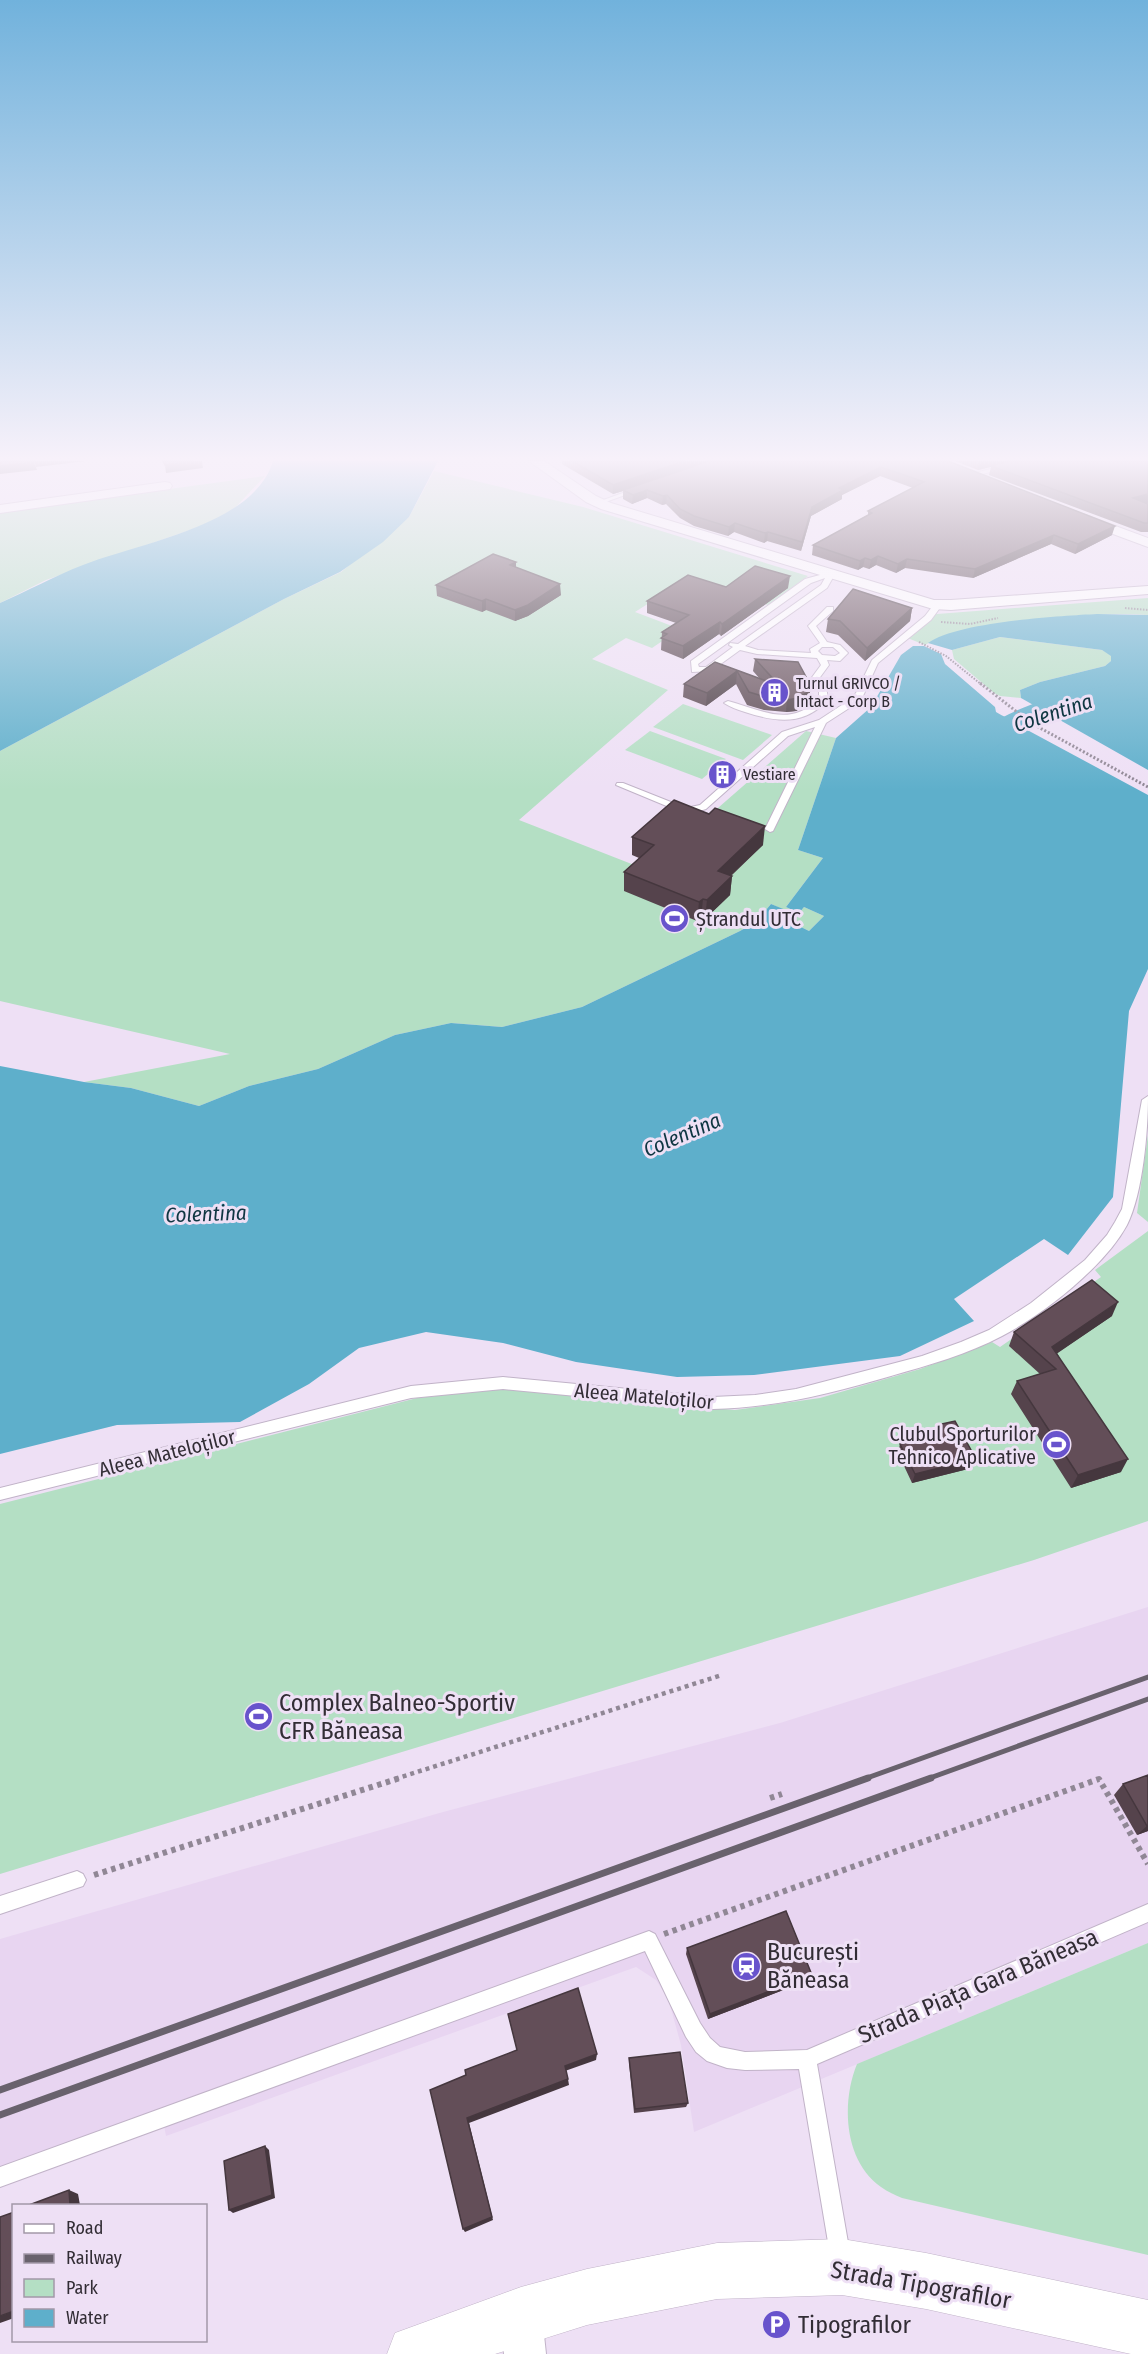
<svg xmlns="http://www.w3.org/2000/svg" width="1148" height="2354" font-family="'Fira Sans Condensed',sans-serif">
	<rect width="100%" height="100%" fill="#eee0f5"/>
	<polygon fill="#e8d5f1" points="1148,1607 1148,1943 694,2132 681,2045 668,1998 656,1980 636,1967 166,2136 164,2126 0,2187 0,1939 443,1812 780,1723"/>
	<g fill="#b4dfc4">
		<polygon points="434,471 583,507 808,576 768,605 687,579 635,612 680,629 652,648 626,638 592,659 668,690 519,820 647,870 806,731 836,738 798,850 823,858 786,907 799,913 804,907 824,916 809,931 791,922 798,916 771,904 756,922 740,931 582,1007 502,1027 451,1023 395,1035 318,1069 249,1086 199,1106 131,1088 84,1082 230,1054 0,1001 0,751 284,599 341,572 409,517"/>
		<polygon points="265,476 235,508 210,523 46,580 0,603 0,512"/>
		<path d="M1148,598V615C1101,612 1056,617 1010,623C980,628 952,630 925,645L905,637L930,616L937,614Z"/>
		<polygon points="1000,637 1102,650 1111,655 1111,661 1105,666 1040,682 1020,690 1021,698 1000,696 994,693 954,659 952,650"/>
		<polygon points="683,704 772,735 743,760 653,727"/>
		<polygon points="650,731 726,759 702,779 625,750"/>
		<polygon points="1148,1135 1148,1222 1137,1213"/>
		<polygon points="1148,1231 1148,1521 1034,1560 0,1874 0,1504 417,1398 502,1389 735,1410 820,1398 920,1369 992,1342 1000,1347 1101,1277 1095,1270"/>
		<path d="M1148,1943V2255L902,2198C895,2195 888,2192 881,2187C844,2161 841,2103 857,2064Z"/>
	</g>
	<g fill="#5eafcb">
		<path d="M273,461H438L409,517L383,542L340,572L284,599L0,751V603C28,591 54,576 83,565C138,543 254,526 273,461Z"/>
		<path d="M1097,614L1148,615V770L1021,698L1020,690L1040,682L1105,666L1111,661V656L1102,650L1000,637L952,650L928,643C957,622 1058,616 1097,614Z"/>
		<path d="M913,646H924L941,654L945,664L995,707L996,712C1004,717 1011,719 1019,724L1018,725L1148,795V969L1129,1011L1113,1197L1068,1255L1044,1239L954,1299L974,1321L900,1356L754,1375L677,1377L576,1362L503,1343L426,1332L359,1348L309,1384L240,1422L117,1425L0,1454V1066L84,1082L131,1088L199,1106L249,1086L318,1069L395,1035L451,1023L502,1027L582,1007L740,931L756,922L771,904L798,915L791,922L809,931L824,916L804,907L799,913L786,907L823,858L798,850L836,738L871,707L901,655Z"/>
	</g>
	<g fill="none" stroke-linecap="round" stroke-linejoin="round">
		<path fill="#5eafcb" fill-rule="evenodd" d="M1148,682V698C1102,701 1056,711 1015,733C995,743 989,764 965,758L961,752C996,702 1090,686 1148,682Z"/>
		<defs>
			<g id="lane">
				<polygon points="1022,461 1035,461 970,477 967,475"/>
				<polygon points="634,489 639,490 600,504 595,503"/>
				<path d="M831,572L835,574L827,588L745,646L758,650L811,653L810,649L820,643L808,626L827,607H833V611L816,626L827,642L840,645L848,653L840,661L827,660L829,665L818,680L827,692V700C805,726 775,722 745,712C738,710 730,707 724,703L728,701C762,710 789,728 819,699V692L810,680L821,665L817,658L757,654L740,650L711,671L692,672L691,661L805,579ZM825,578L821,585L738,644L730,643L729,645L733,647L706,667H699L698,664L811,583ZM822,647H833L840,653L835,656L822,655L818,651Z"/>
				<polygon points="935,603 942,605 931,620 878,663 863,696 854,705 826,723 773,831 770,832 765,829 815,727 788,736 706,809 690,814 681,812 616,785 617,783 623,783 686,808 700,805 782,732 819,720 848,701 856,693 872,660 925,616"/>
				<path d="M1148,1096C1148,1132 1143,1193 1127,1225C1105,1266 1044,1314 1002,1336C968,1354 929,1365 891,1376C833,1393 774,1408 713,1409L503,1389L411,1398L0,1500V1488L411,1386L503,1377L713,1397L755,1395L796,1389L922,1356L961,1342L989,1330L1031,1303L1085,1260L1107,1235L1115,1222L1122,1209L1142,1100Z"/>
				<polygon points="77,1871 83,1874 86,1880 83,1886 0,1914 0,1896"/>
				<polygon points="1148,1904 1148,1922 817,2064 850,2254 847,2261 840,2264 833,2261 830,2254 799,2069 745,2070 727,2068 707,2061 696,2052 686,2037 645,1951 0,2187 0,2167 649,1931 655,1934 700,2023 710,2038 720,2047 745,2052 807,2050"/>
			</g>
			<g id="street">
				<polygon points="529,461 544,461 596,496 611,503 934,600 951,600 1148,586 1148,594 951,610 933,609 601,509 586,502"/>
				<polygon points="165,482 170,483 172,486 170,489 0,513 0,505"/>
				<polygon points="1083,514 1148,538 1148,547 1078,521 1076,518"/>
				<polygon points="521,2295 536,2301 542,2316 546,2354 504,2354 500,2316 506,2301"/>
			</g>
			<polygon id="secondary" points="842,2239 926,2253 1148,2300 1148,2354 1131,2354 926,2309 842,2295 717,2299 587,2325 495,2354 387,2354 395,2333 521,2287 587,2269 717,2243"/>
		</defs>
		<use href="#lane" stroke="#c1b3c8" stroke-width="2"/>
		<use href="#street" stroke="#c1b3c8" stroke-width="2"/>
		<use href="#secondary" stroke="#c1b3c8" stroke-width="1"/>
		<g stroke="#908795" stroke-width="2" stroke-dasharray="1.5 1.5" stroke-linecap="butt">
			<polyline points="1125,608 1148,610"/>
			<polyline points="941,622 970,624 998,618"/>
			<polyline points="919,642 946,656 982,685"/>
		</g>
		<polyline stroke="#908795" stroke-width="3" stroke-dasharray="2 2" stroke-linecap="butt" points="980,683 1031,723 1148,787"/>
		<polyline stroke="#908795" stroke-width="4.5" stroke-dasharray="4 4" stroke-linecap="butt" points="395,1779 722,1675"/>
		<g stroke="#908795" stroke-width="6" stroke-dasharray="4.5 4.5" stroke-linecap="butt">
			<polyline points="770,1798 782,1794"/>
			<polyline points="94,1875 400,1778"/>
			<polyline points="664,1934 1099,1779 1148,1864"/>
		</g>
		<use href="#lane" fill="#fff" fill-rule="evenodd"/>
		<use href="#street" fill="#fff" fill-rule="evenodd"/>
		<use href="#secondary" fill="#fff" fill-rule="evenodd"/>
		<g stroke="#69626d" stroke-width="5">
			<polyline points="864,1779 1148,1677"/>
			<polyline points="927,1779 1148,1699"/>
		</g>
		<g stroke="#69626d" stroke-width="7">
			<polyline points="0,2090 868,1778"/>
			<polyline points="0,2115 931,1778"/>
		</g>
	</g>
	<g fill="#55434c">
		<polygon points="562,461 948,461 1112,535 1075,554 1051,544 973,578 905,568 896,573 876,565 869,569 863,567 858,570 812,555 813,545 868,515 868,511 913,488 880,476 842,495 842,499 811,516 801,551 767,541 764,543 734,532 728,536 694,526 680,518 666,504 662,505 647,498 632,504 623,499 623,491 613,494 562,464"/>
		<polygon points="955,461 1148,461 1145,503 1148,504 1148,532 1141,532 989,475 991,467 978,470"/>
		<polygon points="516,568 561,595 528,616 515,621 486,610 482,612 437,596 436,585"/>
		<polygon points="726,587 788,588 721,636 719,634 683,659 661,650 662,632 676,623 647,613 647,601"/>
		<polygon points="912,608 910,621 865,661 838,635 826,632 828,619"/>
		<polygon points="755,659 811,686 808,704 796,711 786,712 764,710 747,705 736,684 706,706 683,697 684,684 715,662 760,679 753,671"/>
		<polygon points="632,837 763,845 731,876 732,876 730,895 705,919 701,918 697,921 624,891 624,872 639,858 632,855"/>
		<polygon points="1112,1316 1057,1353 1121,1472 1071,1488 1011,1394 1017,1381 1040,1374 1009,1346 1014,1332"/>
		<polygon points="937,1425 976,1459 972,1468 912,1483 898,1453 900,1444 935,1436 934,1434"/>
		<polygon points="1148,1775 1148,1831 1137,1835 1114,1795 1123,1784"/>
		<polygon points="687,1948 809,1980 708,2019 686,1954"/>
		<polygon points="629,2058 688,2103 686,2107 634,2113 629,2063"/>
	</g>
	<g fill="#45373e">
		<polygon points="34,461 87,461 36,467"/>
		<polygon points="194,461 202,461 203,468 166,473 165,465"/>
		<polygon points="685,461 710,461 623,490 623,491 613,494 613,485"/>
		<polygon points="979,461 1011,461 978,470"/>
		<polygon points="34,462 37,470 0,474 0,466"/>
		<polygon points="881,467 880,476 842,495 842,499 811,516 801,551 802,542 812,507 839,488"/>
		<polygon points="647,490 647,498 632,504 633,495"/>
		<polygon points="1148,494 1148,503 1130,507 1133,498"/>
		<polygon points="667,495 666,504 662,505 663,496"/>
		<polygon points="735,523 734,532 728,536 729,527"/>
		<polygon points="1115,526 1112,535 1075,554 1078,544"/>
		<polygon points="768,532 767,541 764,543 765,533"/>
		<polygon points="1054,535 1051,544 973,578 975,569"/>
		<polygon points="878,556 876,565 869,569 871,560"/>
		<polygon points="865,558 863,567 858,570 860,561"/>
		<polygon points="907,559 905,568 896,573 898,564"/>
		<polygon points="516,562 516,572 510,565"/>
		<polygon points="790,576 788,588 721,636 722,624"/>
		<polygon points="560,584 561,595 528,616 515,621 515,610"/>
		<polygon points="486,599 486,610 482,612 482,601"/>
		<polygon points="912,608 910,621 865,661 867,648"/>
		<polygon points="720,622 719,634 683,659 683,646"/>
		<polygon points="737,671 736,684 706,706 707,693"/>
		<polygon points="811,686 808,704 796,711 786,712 787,700"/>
		<polygon points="765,826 763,845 716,889 718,871"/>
		<polygon points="732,876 730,895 705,919 707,900"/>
		<polygon points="703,899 701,918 697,921 699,902"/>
		<polygon points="1118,1302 1112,1316 1046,1361 1052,1347"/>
		<polygon points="976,1459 972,1468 912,1483 915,1474"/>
		<polygon points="1128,1459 1121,1472 1071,1488 1078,1475"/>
		<polygon points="1148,1825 1148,1831 1137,1835 1147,1826"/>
		<polygon points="812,1975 809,1980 708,2019 710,2014"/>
		<polygon points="597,2054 596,2060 565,2071 565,2066"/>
		<polygon points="568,2079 569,2085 469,2123 493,2220 465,2232 463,2229 467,2118"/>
		<polygon points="265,2146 269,2150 275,2198 233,2213 229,2210"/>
		<polygon points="69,2190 78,2194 80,2205 70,2205"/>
		<polygon points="14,2311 14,2318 0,2323 0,2316"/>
	</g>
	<g fill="#634e58" stroke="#45373e" stroke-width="1.5">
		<polygon points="0,461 34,461 34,462 0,466"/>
		<polygon points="163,461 194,461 165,465"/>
		<polygon points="572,461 685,461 613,485"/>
		<polygon points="709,461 948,461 1115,526 1078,544 1054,535 975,569 907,559 898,564 878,556 871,560 865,558 860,561 813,545 872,513 868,511 924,482 881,467 839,488 843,490 812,507 802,542 768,532 765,533 735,523 729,527 694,516 680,509 667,495 663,496 647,490 633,495 623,490"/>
		<polygon points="1009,461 1148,461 1148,494 1133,498 1148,504 1148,523 1144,523 991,466"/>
		<polygon points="493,554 516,562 510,565 560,584 528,605 515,610 486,599 482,601 436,585"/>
		<polygon points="755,566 790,576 722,624 720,622 683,646 661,638 667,634 662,632 689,615 647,601 688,575 726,587"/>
		<polygon points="853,589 912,608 867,648 840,621 828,619"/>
		<polygon points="755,659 798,662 811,686 810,691 798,698 787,700 766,697 749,692 737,671 707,693 684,684 715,662 780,686"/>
		<polygon points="674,800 709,814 715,808 765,826 718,871 732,876 707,900 703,899 699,902 624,872 654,845 632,837"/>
		<polygon points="1092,1280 1118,1302 1052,1347 1128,1459 1078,1475 1017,1381 1056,1369 1014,1332"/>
		<polygon points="955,1421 976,1459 915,1474 900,1444 942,1434 937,1425"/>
		<polygon points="1148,1775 1148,1825 1147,1826 1123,1784"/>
		<polygon points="786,1911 812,1975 710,2014 687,1948"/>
		<polygon points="578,1988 597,2054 565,2066 568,2079 467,2118 492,2217 463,2229 430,2090 466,2075 465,2070 517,2050 508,2014"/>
		<polygon points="680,2052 688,2103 635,2109 629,2058"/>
		<polygon points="265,2146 272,2195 229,2210 224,2161"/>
		<polygon points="69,2190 70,2205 29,2205"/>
		<polygon points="14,2212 14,2311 0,2316 0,2217"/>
	</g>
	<linearGradient id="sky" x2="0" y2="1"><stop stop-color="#71b2dc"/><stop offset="0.58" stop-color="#f7f1fa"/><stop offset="1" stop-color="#f7f1fa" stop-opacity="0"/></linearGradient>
	<rect width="1148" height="791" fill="url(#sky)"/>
	<defs>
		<symbol id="building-disc" viewBox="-11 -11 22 22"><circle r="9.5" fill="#6853cc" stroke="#eee0f5"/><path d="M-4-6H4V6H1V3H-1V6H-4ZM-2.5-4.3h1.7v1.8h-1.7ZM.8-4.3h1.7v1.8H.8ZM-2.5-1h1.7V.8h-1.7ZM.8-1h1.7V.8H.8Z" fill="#fff"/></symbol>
		<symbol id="stadium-disc" viewBox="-11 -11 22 22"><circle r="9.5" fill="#6853cc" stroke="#eee0f5"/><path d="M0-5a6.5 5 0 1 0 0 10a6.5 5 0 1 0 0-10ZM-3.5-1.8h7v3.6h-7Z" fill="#fff"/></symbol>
		<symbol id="station-disc" viewBox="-11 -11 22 22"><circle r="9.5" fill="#6853cc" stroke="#eee0f5"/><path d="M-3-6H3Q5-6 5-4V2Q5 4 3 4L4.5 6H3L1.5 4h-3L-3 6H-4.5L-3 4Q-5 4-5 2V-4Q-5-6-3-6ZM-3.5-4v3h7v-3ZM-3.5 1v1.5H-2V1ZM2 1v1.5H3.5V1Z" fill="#fff"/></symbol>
		<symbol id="parking-disc" viewBox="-11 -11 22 22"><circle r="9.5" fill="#6853cc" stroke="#eee0f5"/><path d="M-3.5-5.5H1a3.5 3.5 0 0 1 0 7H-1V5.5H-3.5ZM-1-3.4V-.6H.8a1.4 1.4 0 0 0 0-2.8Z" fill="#fff"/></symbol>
	</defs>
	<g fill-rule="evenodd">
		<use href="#building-disc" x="758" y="676" width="33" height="33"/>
		<use href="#building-disc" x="706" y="758" width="33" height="33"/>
		<use href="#stadium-disc" x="658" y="902" width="33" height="33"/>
		<use href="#stadium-disc" x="1040" y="1428" width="33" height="33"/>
		<use href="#stadium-disc" x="242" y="1700" width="33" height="33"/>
		<use href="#station-disc" x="730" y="1950" width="33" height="33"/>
		<use href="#parking-disc" x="760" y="2308" width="33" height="33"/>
	</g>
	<g text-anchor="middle" stroke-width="6" stroke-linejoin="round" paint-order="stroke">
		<g font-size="16" fill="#322d35" stroke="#eee0f5" text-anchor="start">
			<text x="796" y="689">Turnul GRIVCO /<tspan x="796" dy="18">Intact - Corp B</tspan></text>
			<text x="743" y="780">Vestiare</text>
		</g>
		<g font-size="20" fill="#322d35" stroke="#eee0f5" text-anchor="start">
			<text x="696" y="926">Ștrandul UTC</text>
			<text x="1036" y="1441" text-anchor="end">Clubul Sporturilor<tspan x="1036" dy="23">Tehnico Aplicative</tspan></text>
		</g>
		<g font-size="20" fill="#322d35" stroke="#eee0f5">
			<text transform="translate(644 1396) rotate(5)" y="7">Aleea Mateloților</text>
			<text transform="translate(167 1453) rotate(-14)" y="7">Aleea Mateloților</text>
		</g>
		<g font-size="21" font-style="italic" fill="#0f3642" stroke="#eee0f5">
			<text transform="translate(1053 713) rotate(-18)" y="7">Colentina</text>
			<text transform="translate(682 1135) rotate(-23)" y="7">Colentina</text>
			<text transform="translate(206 1214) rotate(-2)" y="7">Colentina</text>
		</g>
		<g font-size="24" fill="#322d35" stroke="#eee0f5" text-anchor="start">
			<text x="279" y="1711">Complex Balneo-Sportiv<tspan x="279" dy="28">CFR Băneasa</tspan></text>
			<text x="767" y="1960">București<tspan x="767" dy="28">Băneasa</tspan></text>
			<text x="798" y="2333">Tipografilor</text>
		</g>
		<g font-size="24" fill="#322d35" stroke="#eee0f5">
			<text transform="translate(978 1986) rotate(-23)" y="8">Strada Piața Gara Băneasa</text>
			<text transform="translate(921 2285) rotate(10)" y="8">Strada Tipografilor</text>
		</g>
	</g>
	<rect x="12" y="2204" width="195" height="138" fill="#eee0f5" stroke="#a398a8" stroke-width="1.5"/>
	<rect x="24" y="2224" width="30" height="9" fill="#ffffff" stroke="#a398a8" stroke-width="1.5"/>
	<text x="66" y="2234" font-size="18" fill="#322d35">Road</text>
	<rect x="24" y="2254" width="30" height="9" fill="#69626d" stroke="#a398a8" stroke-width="1.5"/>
	<text x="66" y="2264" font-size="18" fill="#322d35">Railway</text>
	<rect x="24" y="2279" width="30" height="18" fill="#b4dfc4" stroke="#a398a8" stroke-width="1.5"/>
	<text x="66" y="2294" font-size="18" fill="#322d35">Park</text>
	<rect x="24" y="2309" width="30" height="18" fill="#5eafcb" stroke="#a398a8" stroke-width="1.5"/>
	<text x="66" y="2324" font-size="18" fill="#322d35">Water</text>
</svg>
